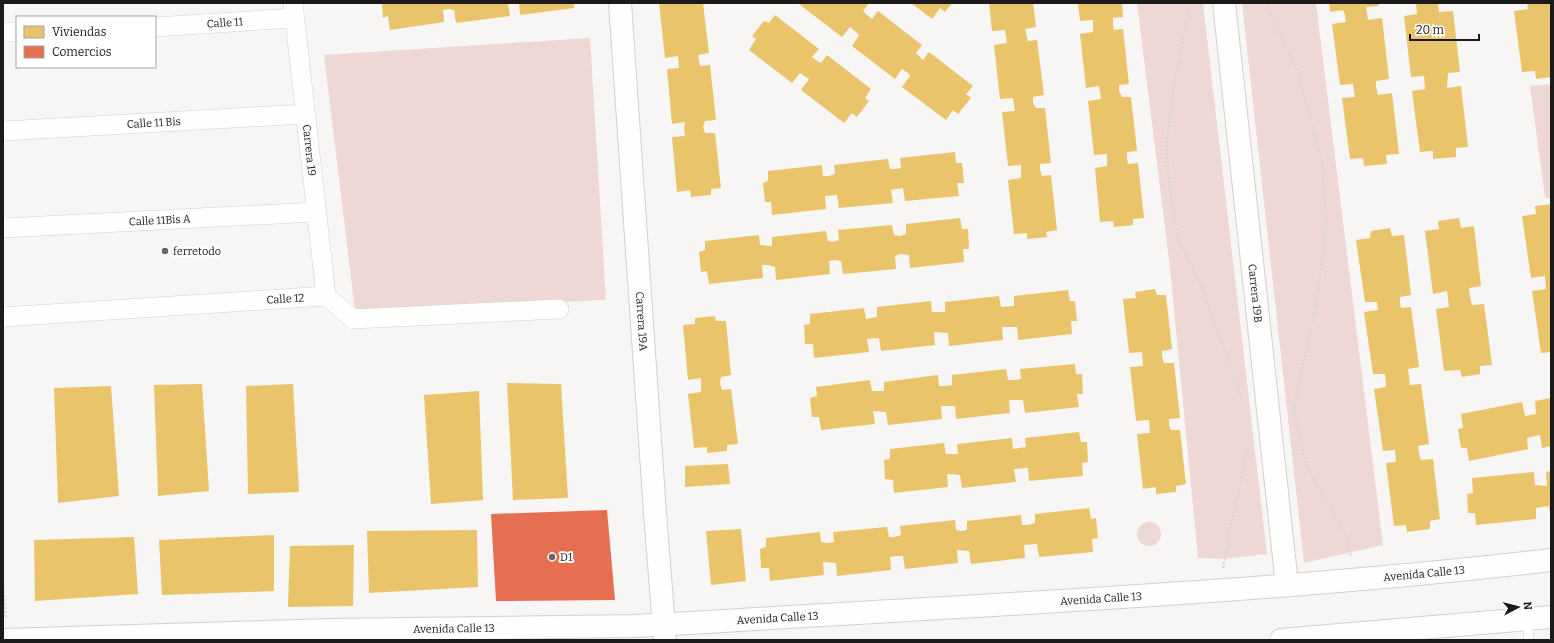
<svg xmlns="http://www.w3.org/2000/svg" width="1554" height="643" font-family="Bitter,serif">
	<rect width="100%" height="100%" fill="#f8f6f4"/>
	<g fill="#eed8d6">
		<polygon points="1137,3 1203,3 1267,554 1224,559 1198,558 1170,268"/>
		<polygon points="1242,3 1316,3 1383,545 1304,563"/>
		<polygon points="590,38 606,300 355,311 324,55"/>
		<polygon points="1551,84 1551,198 1545,198 1530,86"/>
		<circle cx="1149" cy="534" r="12"/>
	</g>
	<g fill="#e9c46a">
		<polygon points="382,3 508,3 510,16 456,23 454,10 449,9 443,10 444,22 390,30 388,16 383,18"/>
		<polygon points="519,3 574,3 574,8 520,15"/>
		<polygon points="659,3 703,3 709,53 698,55 700,66 710,65 716,120 705,121 703,127 705,133 715,133 721,188 711,189 711,195 691,197 690,190 677,192 672,137 685,136 684,129 685,122 672,124 667,69 679,68 678,56 665,58"/>
		<polygon points="800,3 869,3 863,11 867,15 872,19 878,11 922,45 916,53 923,60 929,52 973,86 966,94 971,98 958,114 953,110 946,120 902,87 910,76 908,73 902,69 895,79 852,46 859,35 855,31 850,27 842,37 799,4"/>
		<polygon points="911,3 952,3 945,12 940,8 932,19"/>
		<polygon points="989,3 1033,3 1036,27 1025,29 1028,41 1037,40 1044,95 1033,97 1033,103 1036,108 1045,108 1051,163 1040,164 1040,170 1042,176 1051,175 1057,230 1046,232 1047,237 1027,239 1027,233 1014,234 1008,180 1021,178 1021,165 1008,166 1002,112 1015,111 1013,98 1000,99 994,45 1007,43 1005,30 992,31"/>
		<polygon points="1078,3 1122,3 1123,17 1113,18 1113,24 1114,30 1123,29 1129,84 1119,85 1119,91 1122,97 1131,97 1137,151 1127,152 1127,159 1128,164 1138,163 1144,218 1133,219 1133,225 1114,227 1113,221 1100,222 1095,168 1107,166 1107,154 1094,155 1088,101 1101,99 1099,86 1086,88 1080,34 1093,32 1093,20 1080,21"/>
		<polygon points="1329,3 1378,3 1379,6 1366,7 1368,20 1382,18 1389,79 1376,81 1376,87 1378,95 1392,93 1399,154 1386,155 1387,164 1364,166 1363,158 1350,159 1342,98 1355,97 1353,84 1340,85 1332,24 1346,22 1345,15 1343,10 1330,12"/>
		<polygon points="1416,3 1438,3 1439,12 1453,11 1460,72 1448,73 1447,88 1461,86 1468,147 1456,148 1456,157 1433,159 1433,151 1420,152 1412,91 1425,89 1424,76 1411,77 1404,16 1417,14"/>
		<polygon points="1527,3 1549,3 1551,8 1551,77 1536,79 1535,71 1522,72 1514,11 1528,9"/>
		<polygon points="775,15 819,49 812,57 817,61 821,63 827,55 871,89 865,98 869,101 857,117 852,113 844,123 801,90 809,79 800,73 792,83 749,50 756,39 752,36 764,21 769,23"/>
		<polygon points="955,152 956,163 962,163 964,183 957,183 959,196 905,201 903,188 891,190 893,203 839,208 837,195 825,196 826,209 772,215 771,202 765,202 763,183 768,181 768,171 822,165 823,176 829,176 835,174 834,165 888,159 890,169 896,169 901,168 900,158"/>
		<polygon points="1551,204 1551,352 1541,353 1532,291 1546,289 1545,276 1531,278 1522,216 1536,214 1535,206"/>
		<polygon points="960,218 962,229 968,229 969,249 963,249 964,262 910,268 909,255 901,254 895,256 896,269 843,274 841,261 835,260 829,261 830,274 776,280 775,267 768,265 762,265 763,278 709,284 707,271 701,272 699,252 705,250 705,241 759,235 760,245 772,246 772,237 826,231 828,241 833,242 839,240 838,230 892,225 894,235 900,236 906,234 906,224"/>
		<polygon points="1459,218 1461,228 1474,226 1481,286 1469,288 1470,297 1472,305 1484,304 1492,365 1480,366 1480,374 1462,377 1460,370 1444,371 1436,309 1449,307 1447,291 1433,294 1425,231 1439,229 1438,221"/>
		<polygon points="1390,228 1392,236 1404,235 1411,295 1400,297 1400,303 1401,308 1411,307 1419,367 1408,369 1410,385 1421,384 1429,444 1418,446 1419,453 1421,460 1433,459 1440,519 1430,521 1430,529 1407,532 1406,525 1394,526 1386,463 1396,462 1395,450 1383,451 1374,389 1386,387 1385,374 1373,374 1364,312 1378,310 1377,302 1365,302 1356,240 1370,238 1371,231"/>
		<polygon points="1155,289 1157,295 1166,295 1172,349 1162,351 1162,357 1164,363 1174,363 1180,418 1169,419 1169,425 1171,430 1180,430 1186,484 1176,486 1176,492 1156,494 1156,487 1143,489 1137,434 1150,433 1149,420 1136,421 1130,367 1143,366 1142,352 1129,353 1123,299 1136,298 1135,292"/>
		<polygon points="1068,290 1070,301 1075,301 1077,321 1071,321 1072,334 1018,340 1017,327 1002,327 1003,340 949,346 948,333 934,332 935,345 881,351 879,338 867,339 869,352 814,358 813,344 805,344 804,325 810,324 810,314 864,308 866,319 877,317 877,307 931,301 932,312 945,312 945,302 999,296 1001,307 1014,306 1014,296"/>
		<polygon points="715,316 716,321 726,321 731,375 721,377 720,383 722,390 731,389 738,444 727,445 727,451 707,453 707,447 694,448 688,394 701,392 701,385 715,383 701,385 701,378 688,380 683,325 695,324 695,318"/>
		<polygon points="1075,364 1076,374 1082,374 1083,394 1077,394 1079,407 1025,413 1023,400 1009,400 1010,413 956,419 955,406 941,406 942,419 888,425 886,412 873,411 875,424 821,430 819,417 812,417 810,398 817,396 816,387 870,380 872,391 884,391 884,382 938,375 939,386 945,386 952,385 952,375 1006,369 1008,380 1013,380 1021,379 1020,369"/>
		<polygon points="507,383 561,384 568,498 513,500"/>
		<polygon points="202,384 209,491 158,496 154,385"/>
		<polygon points="293,384 299,492 248,494 246,386"/>
		<polygon points="111,386 119,496 58,503 54,388"/>
		<polygon points="479,391 483,500 431,504 424,395"/>
		<polygon points="1551,398 1551,446 1542,448 1540,435 1527,438 1528,449 1469,461 1467,448 1461,448 1458,429 1463,428 1461,414 1522,402 1525,416 1536,414 1535,401"/>
		<polygon points="1079,432 1081,442 1087,442 1088,462 1082,463 1083,476 1029,481 1028,468 1014,469 1016,482 962,488 960,475 947,474 948,487 894,493 893,480 885,479 884,460 890,459 890,449 944,443 946,454 958,454 957,444 1012,438 1013,449 1019,448 1026,447 1025,438"/>
		<polygon points="728,464 730,484 685,487 685,466"/>
		<polygon points="1551,471 1551,514 1550,514 1549,506 1542,507 1536,508 1536,519 1476,525 1475,513 1468,513 1467,494 1473,493 1472,478 1534,472 1535,485 1547,486 1546,472"/>
		<polygon points="1089,508 1091,519 1096,518 1098,538 1092,539 1093,552 1039,557 1037,544 1024,545 1025,558 971,564 969,551 957,550 958,563 905,569 903,556 896,556 890,557 891,570 837,576 836,563 823,562 824,575 770,581 769,568 761,568 760,549 766,547 766,538 820,532 821,542 827,543 834,542 833,532 887,527 889,537 895,537 901,535 900,526 955,520 956,530 961,531 967,530 967,521 1021,515 1022,525 1028,525 1035,523 1035,514"/>
		<polygon points="741,529 746,581 711,585 706,531"/>
		<polygon points="477,530 478,587 369,593 367,531"/>
		<polygon points="274,535 274,591 162,595 159,540"/>
		<polygon points="134,537 138,594 35,601 34,540"/>
		<polygon points="354,545 353,606 288,607 290,546"/>
	</g>
	<polygon fill="#e76f51" points="607,510 615,600 496,601 491,514"/>
	<g fill="none" stroke-linecap="round" stroke-linejoin="round">
		<defs>
			<polyline id="service" points="1527,620 1529,640"/>
			<g id="minor">
				<path id="s1" d="M293,3L326,296"/>
				<path id="s2" d="M155,27L294,18"/>
				<polyline points="3,32 17,32"/>
				<path id="s3" d="M3,131L305,114"/>
				<path id="s4" d="M3,228L316,212"/>
				<path id="s5" d="M3,317L326,296L353,319L559,309"/>
			</g>
			<g id="tertiary">
				<path id="s6" d="M620,3L655,513L665,640"/>
				<path id="s7" d="M1224,3L1287,585"/>
				<path id="s8" d="M3,640L331,630L633,626L691,623C978,605 1266,593 1551,560"/>
				<polyline points="1281,640 1551,617"/>
			</g>
		</defs>
		<use href="#service" stroke="#d2d1cf" stroke-width="10"/>
		<use href="#minor" stroke="#d2d1cf" stroke-width="20"/>
		<use href="#tertiary" stroke="#d2d1cf" stroke-width="24"/>
		<g stroke="#d7d7d6" stroke-width="2.5" stroke-dasharray="2 2" stroke-linecap="butt">
			<polyline points="1190,3 1173,89 1167,143 1168,176 1178,237 1200,282 1242,399"/>
			<polyline points="1266,3 1298,72 1322,163 1326,224 1317,299 1294,409 1305,462 1348,540 1351,557"/>
			<polyline points="1223,568 1228,540 1248,448"/>
			<polyline points="3,587 6,618"/>
		</g>
		<use href="#service" stroke="#fefefd" stroke-width="9"/>
		<use href="#minor" stroke="#fefefd" stroke-width="19"/>
		<use href="#tertiary" stroke="#fefefd" stroke-width="22"/>
	</g>
	<g fill="#686766" stroke="#fff" stroke-width="1.5">
		<circle cx="165" cy="251" r="4"/>
		<circle cx="552" cy="557" r="4"/>
	</g>
	<g text-anchor="middle" stroke-width="4" stroke-linejoin="round" paint-order="stroke">
		<g font-size="11" fill="#1b1a19" stroke="#fff">
			<text dy="4" stroke="none"><textPath href="#s2" startOffset="70">Calle 11</textPath></text>
			<text dy="4" stroke="none"><textPath href="#s3" startOffset="151">Calle 11 Bis</textPath></text>
			<text dy="4" stroke="none"><textPath href="#s1" startOffset="148">Carrera 19</textPath></text>
			<text dy="4" stroke="none"><textPath href="#s4" startOffset="157">Calle 11Bis A</textPath></text>
			<text dy="4" stroke="none"><textPath href="#s7" startOffset="292">Carrera 19B</textPath></text>
			<text dy="4" stroke="none"><textPath href="#s5" startOffset="283">Calle 12</textPath></text>
			<text dy="4" stroke="none"><textPath href="#s6" startOffset="319">Carrera 19A</textPath></text>
			<text dy="4" stroke="none"><textPath href="#s8" startOffset="1423">Avenida Calle 13</textPath></text>
			<text dy="4" stroke="none"><textPath href="#s8" startOffset="1099">Avenida Calle 13</textPath></text>
			<text dy="4" stroke="none"><textPath href="#s8" startOffset="775">Avenida Calle 13</textPath></text>
			<text dy="4" stroke="none"><textPath href="#s8" startOffset="451">Avenida Calle 13</textPath></text>
		</g>
		<g font-size="11" fill="#1b1a19" stroke="#fff" text-anchor="start">
			<text x="173" y="255">ferretodo</text>
			<text x="560" y="561">D1</text>
		</g>
	</g>
	<rect width="1554" height="643" fill="none" stroke="#1b1a19" stroke-width="8"/>
	<rect x="16" y="16" width="140" height="52" fill="#ffffff" stroke="#a4a3a3"/>
	<rect x="24" y="26" width="20" height="12" fill="#e9c46a" stroke="#a4a3a3"/>
	<text x="52" y="36" font-size="12" fill="#1b1a19">Viviendas</text>
	<rect x="24" y="46" width="20" height="12" fill="#e76f51" stroke="#a4a3a3"/>
	<text x="52" y="56" font-size="12" fill="#1b1a19">Comercios</text>
	<g transform="translate(1518 607) rotate(83)" stroke="#ffffff" stroke-width="3" paint-order="stroke">
	<path d="M0-3L7 15L0 10L-7 15Z" fill="#1b1a19"/>
	<text y="-6" font-size="11" font-weight="bold" text-anchor="middle" fill="#1b1a19">N</text>
	</g>
	<path d="M1410 34v6h69v-6" fill="none" stroke="#1b1a19" stroke-width="2"/>
	<text x="1416" y="34" font-size="12" fill="#1b1a19" stroke="#ffffff" stroke-width="3" paint-order="stroke">20 m</text>
</svg>
